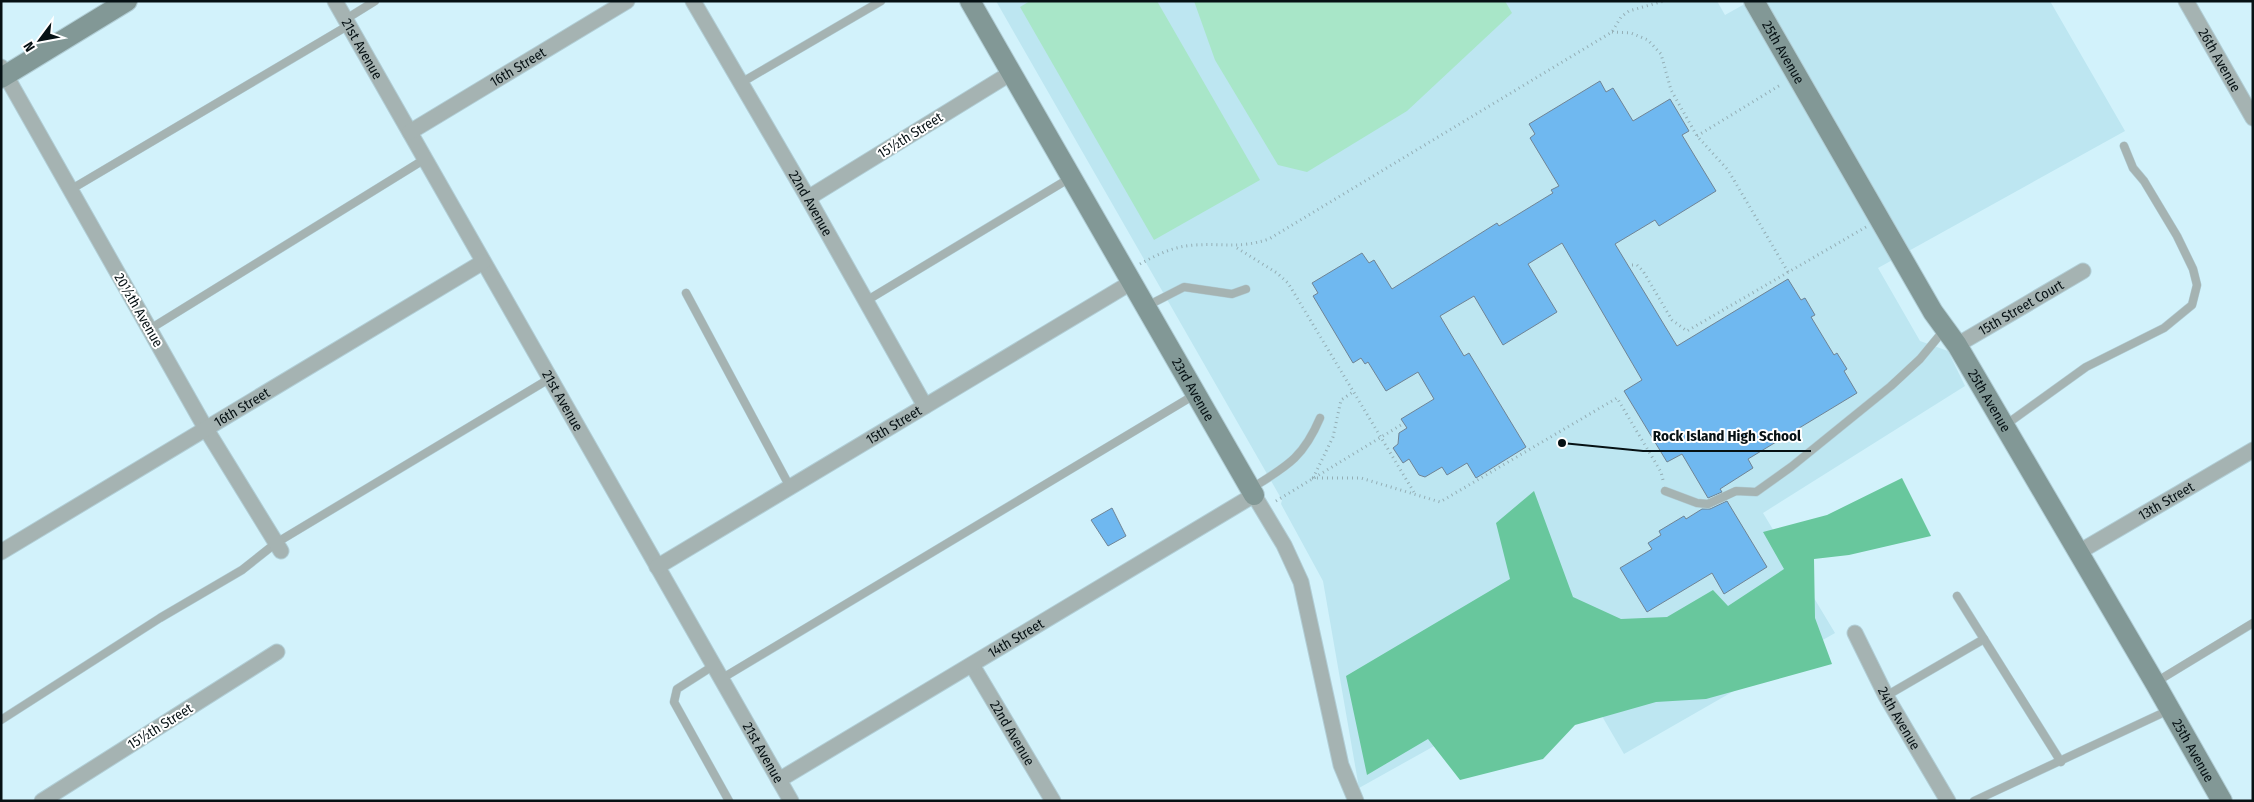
<svg xmlns="http://www.w3.org/2000/svg" width="2254" height="802" font-family="'Fira Sans Condensed',sans-serif">
	<rect width="100%" height="100%" fill="#d2f2fb"/>
	<polygon fill="#bde6f1" points="996,1 1717,1 1725,15 1750,1 2050,1 2125,131 1878,268 1920,341 1948,351 1965,386 1763,513 1835,633 1624,754 1574,668 1359,788 1323,581 1281,504 1282,500"/>
	<g fill="#a8e6c8">
		<polygon points="1030,1 1157,1 1260,180 1154,240 1020,7"/>
		<polygon points="1194,1 1505,1 1512,13 1407,111 1307,172 1278,165 1215,60"/>
	</g>
	<polygon fill="#68c79d" points="1902,478 1931,536 1849,555 1814,559 1815,618 1832,664 1706,699 1656,702 1575,725 1543,759 1460,780 1428,739 1367,775 1346,676 1510,579 1496,523 1534,491 1573,597 1621,619 1667,617 1713,590 1728,606 1784,569 1763,532 1827,515"/>
	<g fill="#6fb8f0" stroke="#6f8495">
		<polygon points="1600,81 1606,92 1613,88 1633,121 1670,99 1689,131 1682,135 1716,191 1659,226 1655,220 1615,244 1677,346 1788,279 1801,300 1805,298 1815,315 1811,317 1834,355 1837,353 1847,369 1844,371 1857,393 1748,459 1753,468 1720,489 1722,492 1708,498 1682,454 1667,462 1624,391 1642,380 1562,243 1528,264 1557,312 1503,345 1474,296 1440,316 1464,356 1469,353 1526,447 1476,478 1467,463 1447,475 1442,467 1425,477 1419,475 1409,459 1403,463 1393,448 1398,444 1399,433 1407,428 1401,419 1434,399 1418,372 1386,391 1368,362 1365,364 1361,358 1353,363 1313,296 1318,293 1312,283 1362,253 1369,263 1374,260 1392,289 1497,223 1499,226 1553,193 1551,190 1559,186 1530,138 1535,134 1529,124"/>
		<polygon points="1727,501 1767,567 1724,594 1712,573 1647,612 1620,568 1652,549 1648,543 1661,535 1659,531 1684,516 1686,519 1702,509 1710,509"/>
		<polygon points="1112,508 1126,536 1108,546 1091,520"/>
	</g>
	<g fill="none" stroke-linecap="round" stroke-linejoin="round">
		<defs>
			<g id="lane">
				<polyline points="346,19 375,1"/>
				<polyline points="739,84 881,1"/>
				<polyline points="70,190 349,25"/>
				<polyline points="686,293 790,487"/>
				<polyline points="866,301 1070,178"/>
				<polyline points="1147,306 1184,287 1232,294 1246,289"/>
				<polyline points="150,329 425,159"/>
				<polyline points="2004,426 2086,367 2164,328 2192,305 2197,285 2193,269 2177,236 2144,181 2133,168 2124,146"/>
				<path d="M1252,488C1287,466 1303,458 1320,418"/>
				<polyline points="1665,491 1697,503 1708,504 1736,491 1756,492 1791,467 1891,386 1920,359 1944,330"/>
				<polyline points="1957,596 2061,762"/>
				<polyline points="713,666 677,689 674,702 729,801"/>
				<polyline points="721,679 1196,394"/>
				<polyline points="2156,682 2253,623"/>
				<polyline points="1886,696 1984,639"/>
				<polyline points="1,720 160,618 242,570 276,543 549,379"/>
				<polyline points="1974,801 2169,710"/>
			</g>
			<g id="street">
				<path id="s1" d="M335,1L791,801"/>
				<path id="s2" d="M693,1L808,198L925,406"/>
				<path id="s3" d="M2186,1L2253,118"/>
				<polyline points="1,67 206,429 281,551"/>
				<path id="s4" d="M410,132L627,1"/>
				<polyline points="808,198 1011,73"/>
				<path id="s5" d="M1957,345L2083,271"/>
				<path id="s6" d="M1,552L483,262"/>
				<path id="s7" d="M2079,552L2253,450"/>
				<path id="s8" d="M657,567L1132,282"/>
				<path id="s9" d="M1855,633L1886,696L1948,801"/>
				<path id="s10" d="M972,665L1053,801"/>
				<path id="s11" d="M779,780L1254,495L1284,545L1301,582L1341,765L1356,801"/>
				<polyline points="42,801 277,652"/>
			</g>
			<g id="secondary">
				<path id="s12" d="M970,1L1254,495"/>
				<path id="s13" d="M1754,1L1933,312L1957,345L2155,683L2222,801"/>
				<polyline points="1,78 127,1"/>
			</g>
		</defs>
		<use href="#lane" stroke="#b1ced6" stroke-width="9"/>
		<use href="#street" stroke="#b1ced6" stroke-width="17"/>
		<use href="#secondary" stroke="#b1ced6" stroke-width="22"/>
		<g stroke="#94aeb5" stroke-width="3" stroke-dasharray="1 4" stroke-linecap="butt">
			<polyline points="1612,32 1631,33 1648,40 1661,54 1671,90 1697,136 1728,170 1788,272"/>
			<polyline points="1697,136 1782,84"/>
			<polyline points="1237,248 1277,273 1288,283 1415,494"/>
			<path d="M1140,264C1158,254 1175,246 1195,245C1224,243 1239,249 1269,239L1612,32L1621,17L1629,11L1664,1"/>
			<polyline points="1632,265 1637,265 1643,271 1672,320 1687,331 1866,227"/>
			<polyline points="1312,478 1361,478 1440,502 1617,398 1661,472 1663,480"/>
			<polyline points="1313,478 1333,437 1341,400 1353,392"/>
			<polyline points="1276,501 1401,425"/>
		</g>
		<use href="#lane" stroke="#a5b3b2" stroke-width="8"/>
		<use href="#street" stroke="#a5b3b2" stroke-width="15"/>
		<use href="#secondary" stroke="#829896" stroke-width="20"/>
	</g>
	<g text-anchor="middle" stroke-width="4" stroke-linejoin="round" paint-order="stroke">
		<g font-size="14" fill="#061114" stroke="#fff">
			<text dy="5" stroke="none"><textPath href="#s1" startOffset="55">21st Avenue</textPath></text>
			<text dy="5" stroke="none"><textPath href="#s13" startOffset="59">25th Avenue</textPath></text>
			<text dy="5" stroke="none"><textPath href="#s3" startOffset="68">26th Avenue</textPath></text>
			<text dy="5" stroke="none"><textPath href="#s4" startOffset="126">16th Street</textPath></text>
			<text transform="translate(910 135) rotate(-32)" y="5">15½th Street</text>
			<text dy="5" stroke="none"><textPath href="#s2" startOffset="234">22nd Avenue</textPath></text>
			<text dy="5" stroke="none"><textPath href="#s5" startOffset="74">15th Street Court</textPath></text>
			<text transform="translate(139 310) rotate(60)" y="5">20½th Avenue</text>
			<text dy="5" stroke="none"><textPath href="#s12" startOffset="448">23rd Avenue</textPath></text>
			<text dy="5" stroke="none"><textPath href="#s13" startOffset="464">25th Avenue</textPath></text>
			<text dy="5" stroke="none"><textPath href="#s1" startOffset="460">21st Avenue</textPath></text>
			<text dy="5" stroke="none"><textPath href="#s6" startOffset="281">16th Street</textPath></text>
			<text dy="5" stroke="none"><textPath href="#s8" startOffset="276">15th Street</textPath></text>
			<text dy="5" stroke="none"><textPath href="#s7" startOffset="101">13th Street</textPath></text>
			<text dy="5" stroke="none"><textPath href="#s11" startOffset="276">14th Street</textPath></text>
			<text dy="5" stroke="none"><textPath href="#s9" startOffset="96">24th Avenue</textPath></text>
			<text transform="translate(160 726) rotate(-32)" y="5">15½th Street</text>
			<text dy="5" stroke="none"><textPath href="#s10" startOffset="79">22nd Avenue</textPath></text>
			<text dy="5" stroke="none"><textPath href="#s13" startOffset="869">25th Avenue</textPath></text>
			<text dy="5" stroke="none"><textPath href="#s1" startOffset="865">21st Avenue</textPath></text>
		</g>
	</g>
	<path fill="none" stroke="#061114" stroke-width="2" d="M1562 443L1643 451H1811"/>
	<circle fill="#061114" stroke="#fff" stroke-width="2" cx="1562" cy="443" r="5"/>
	<g font-size="15" text-anchor="middle" font-weight="bold" fill="#061114" stroke="#fff" stroke-width="4" stroke-linejoin="round" paint-order="stroke">
		<text x="1727" y="441">Rock Island High School</text>
	</g>
	<rect width="2254" height="802" fill="none" stroke="#061114" stroke-width="5"/>
	<g transform="translate(40 40) rotate(238)" stroke="#ffffff" stroke-width="4" paint-order="stroke">
	<path d="M0-4L9 19L0 12L-9 19Z" fill="#061114"/>
	<text y="-8" font-size="14" font-weight="bold" text-anchor="middle" fill="#061114">N</text>
	</g>
</svg>
